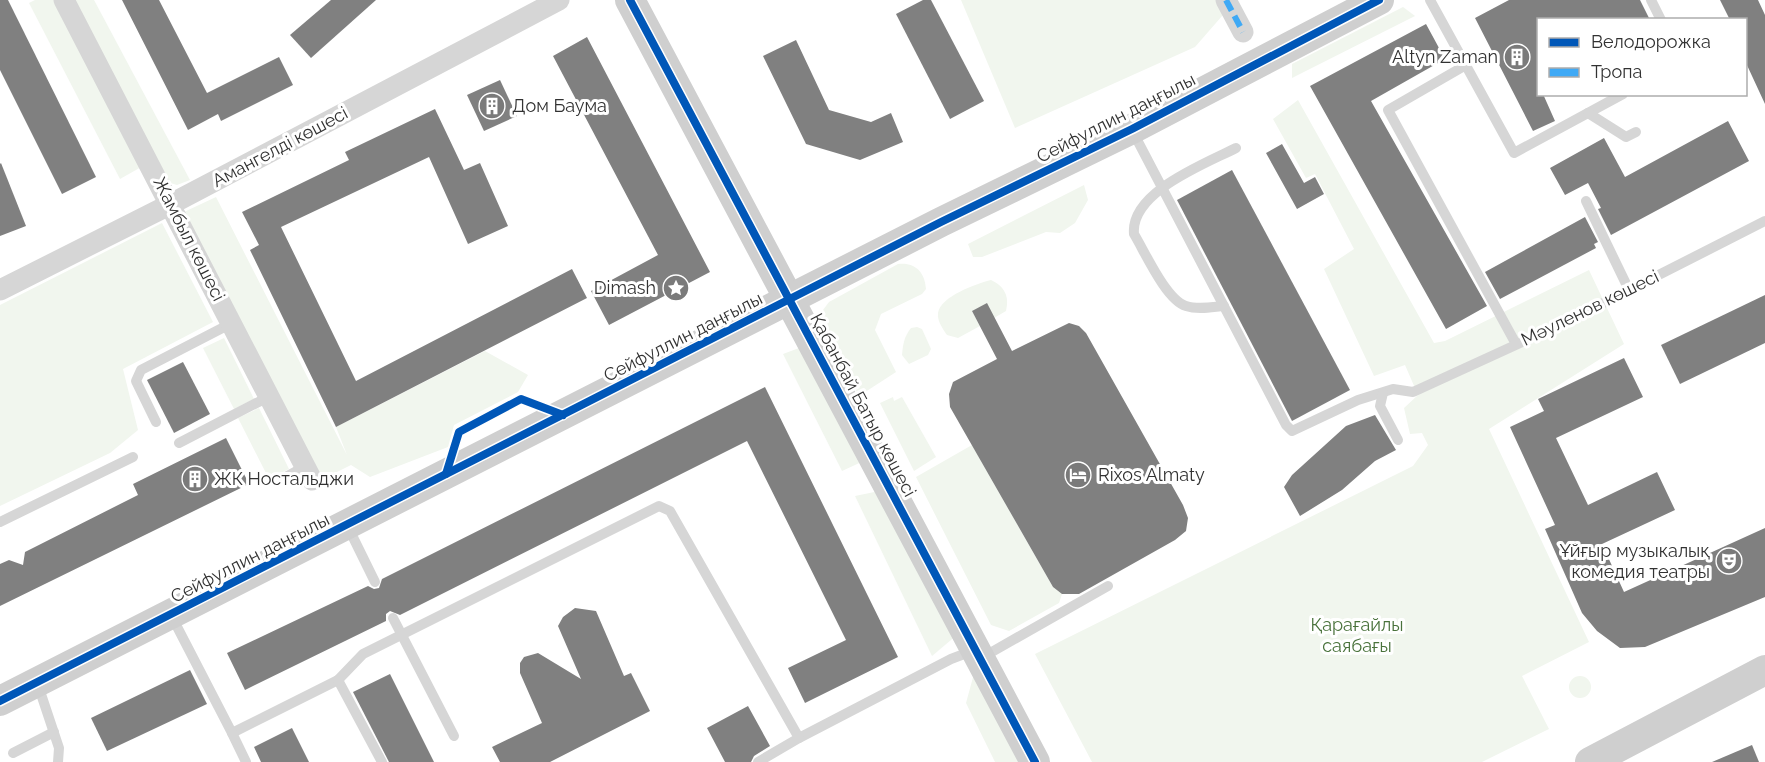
<svg xmlns="http://www.w3.org/2000/svg" width="1765" height="762" font-family="Raleway,sans-serif">
	<rect width="100%" height="100%" fill="#fff"/>
	<g fill="#f1f6ee">
		<polygon points="35,0 54,0 143,166 120,179 29,3"/>
		<polygon points="75,0 94,0 190,180 177,185 167,182"/>
		<polygon points="961,0 1236,0 1195,47 1015,128"/>
		<polygon points="1403,7 1415,16 1292,78 1292,64"/>
		<polygon points="1298,100 1434,343 1445,341 1589,270 1624,344 1489,429 1589,642 1522,676 1549,729 1482,762 1092,762 1035,654 1413,466 1428,445 1422,433 1410,434 1404,408 1418,395 1405,365 1374,376 1324,269 1354,249 1315,174 1306,178 1273,119"/>
		<polygon points="1084,185 1088,200 1075,223 1060,233 1046,232 982,257 973,257 968,244"/>
		<polygon points="216,197 347,455 336,427 485,351 528,375 518,392 454,425 448,447 370,477 351,465 321,480 184,212"/>
		<polygon points="162,223 213,322 123,369 138,430 110,453 0,506 0,305"/>
		<path d="M898,264C915,262 925,272 926,289L922,294L881,314L875,330L896,372L859,396L821,323L823,310L829,302Z"/>
		<path d="M991,280C1004,286 1010,296 1006,311L994,318L972,311L980,326L958,338L947,335C943,329 937,321 938,313C941,296 976,284 991,280Z"/>
		<path d="M917,327L922,329L931,349L928,355L909,364L902,355C903,344 904,337 911,328Z"/>
		<polygon points="224,338 254,399 234,409 203,348"/>
		<polygon points="807,345 868,459 842,471 783,354"/>
		<polygon points="893,397 894,401 902,397 936,457 914,471 880,403"/>
		<polygon points="259,408 289,469 269,479 238,418"/>
		<polygon points="972,445 1053,587 1062,594 1059,603 1009,631 991,625 916,477"/>
		<polygon points="884,490 958,634 932,656 855,496"/>
		<polygon points="975,670 1023,762 995,762 966,703"/>
		<circle cx="1580" cy="687" r="11"/>
	</g>
	<g fill="#808080">
		<polygon points="0,0 8,0 96,177 62,194 0,70"/>
		<polygon points="122,0 159,0 207,93 279,57 293,85 221,121 218,114 188,130"/>
		<polygon points="331,0 376,0 311,58 290,35"/>
		<polygon points="923,0 931,0 984,101 950,119 896,14"/>
		<polygon points="1509,0 1640,0 1650,20 1539,20 1539,94 1543,94 1555,121 1533,131 1475,18"/>
		<polygon points="1720,0 1758,0 1765,15 1765,104 1746,63 1746,20 1730,20"/>
		<polygon points="1426,24 1445,59 1371,101 1487,306 1446,329 1310,86"/>
		<polygon points="587,37 710,272 609,325 591,291 658,255 553,56"/>
		<polygon points="796,40 829,110 871,122 891,113 903,142 860,160 806,144 763,56"/>
		<polygon points="500,80 517,116 484,131 467,95"/>
		<polygon points="435,109 464,170 480,163 508,226 468,244 429,157 281,227 356,381 572,269 587,298 336,427 250,250 259,245 242,212 349,160 345,152"/>
		<polygon points="1728,121 1749,161 1611,235 1598,209 1601,208 1588,183 1565,195 1550,168 1604,138 1625,177"/>
		<polygon points="1282,144 1304,183 1315,177 1324,194 1297,209 1266,153"/>
		<polygon points="1,163 26,226 0,236 0,164"/>
		<polygon points="1232,170 1350,390 1292,421 1177,200"/>
		<polygon points="1585,217 1598,242 1594,244 1596,248 1500,299 1485,272"/>
		<polygon points="1765,295 1765,343 1680,384 1661,345"/>
		<polygon points="987,303 1012,351 1069,323 1079,326 1086,333 1183,505 1188,518 1186,531 1175,540 1079,594 1062,594 1053,587 950,407 949,394 953,382 997,359 972,311"/>
		<polygon points="1624,358 1643,397 1556,438 1588,505 1657,472 1675,510 1602,544 1624,592 1765,528 1765,597 1645,647 1620,648 1597,631 1582,613 1545,529 1555,525 1510,427 1544,411 1538,399"/>
		<polygon points="183,362 210,414 174,433 147,380"/>
		<polygon points="765,387 898,657 805,703 788,668 846,640 747,441 400,615 390,611 386,614 386,621 245,690 227,653 368,586 374,589 379,588 382,579"/>
		<polygon points="1375,415 1396,450 1375,461 1342,490 1300,516 1284,487 1292,475 1346,426"/>
		<polygon points="226,438 249,484 0,606 0,564 9,560 23,565 25,552 138,495 133,484"/>
		<polygon points="575,608 596,611 624,676 631,673 650,711 550,762 500,762 492,747 542,723 520,673 520,663 524,657 538,653 581,679 558,626 563,617"/>
		<polygon points="190,670 207,704 107,751 91,718"/>
		<polygon points="390,674 434,762 389,762 353,692"/>
		<polygon points="748,706 770,746 754,756 751,762 725,762 707,728"/>
		<polygon points="292,728 309,762 261,762 254,747"/>
		<polygon points="1752,745 1759,762 1712,762"/>
	</g>
	<g fill="none" stroke-linecap="round" stroke-linejoin="round">
		<g stroke="#d6d6d6" stroke-width="10">
			<polyline points="1430,0 1514,153 1623,94"/>
			<polyline points="1651,0 1661,20"/>
			<polyline points="1466,65 1388,110 1516,344"/>
			<polyline points="1588,113 1626,137 1636,132"/>
			<polyline points="1133,132 1286,425 1292,431 1358,400 1393,389 1413,392 1564,323 1765,221"/>
			<polyline points="1586,201 1629,290"/>
			<path d="M1224,306C1212,307 1198,310 1186,306C1166,300 1145,252 1134,234C1130,192 1205,164 1236,148"/>
			<polyline points="1383,393 1380,406 1398,440"/>
			<polyline points="156,422 136,381 141,370 232,323"/>
			<polyline points="179,443 270,396"/>
			<polyline points="284,478 306,466"/>
			<polyline points="0,522 133,457"/>
			<polyline points="347,525 375,582"/>
			<polyline points="171,615 232,733 338,680 363,654 659,506 670,511 799,738 951,659 972,651"/>
			<polyline points="393,618 454,736"/>
			<polyline points="983,657 1108,586"/>
			<polyline points="338,680 382,762"/>
			<polyline points="38,685 59,748 58,762"/>
			<polyline points="232,733 246,762"/>
			<polyline points="13,753 54,732"/>
			<polyline points="758,762 799,738"/>
		</g>
		<g stroke="#d6d6d6" stroke-width="21">
			<polyline points="64,0 312,480"/>
			<polyline points="1226,0 1243,32"/>
			<polyline points="0,290 171,204 559,0"/>
		</g>
		<g stroke="#cfcfcf" stroke-width="30">
			<polyline points="630,0 1035,762"/>
			<polyline points="0,701 941,222 1132,129 1379,0"/>
			<polyline points="1590,762 1765,670"/>
		</g>
		<polyline stroke="#3fa9f5" stroke-width="6" stroke-dasharray="12 6" stroke-linecap="butt" points="1226,0 1243,32"/>
		<defs>
			<g id="cycleway">
				<polyline points="630,0 1035,762"/>
				<polyline points="446,474 459,432 521,399 563,415"/>
				<polyline points="0,701 941,222 1132,129 1379,0"/>
			</g>
		</defs>
		<use href="#cycleway" stroke="#fff" stroke-width="11"/>
		<use href="#cycleway" stroke="#0057b8" stroke-width="8"/>
	</g>
	<defs>
		<symbol id="building-disc" viewBox="-11 -11 22 22"><circle r="9.5" fill="#7a7a7a" stroke="#fff"/><path d="M-4-6H4V6H1V3H-1V6H-4ZM-2.5-4.3h1.7v1.8h-1.7ZM.8-4.3h1.7v1.8H.8ZM-2.5-1h1.7V.8h-1.7ZM.8-1h1.7V.8H.8Z" fill="#fff"/></symbol>
		<symbol id="sight-disc" viewBox="-11 -11 22 22"><circle r="9.5" fill="#7a7a7a" stroke="#fff"/><path d="M0-6L1.8-2.2L6-1.7L2.9 1.2L3.7 5.4L0 3.3L-3.7 5.4L-2.9 1.2L-6-1.7L-1.8-2.2Z" fill="#fff"/></symbol>
		<symbol id="hotel-disc" viewBox="-11 -11 22 22"><circle r="9.5" fill="#7a7a7a" stroke="#fff"/><path d="M-6-4.5h1.5V1H6V5H4.5V3h-9V5H-6ZM-4 0a1.8 1.8 0 1 1 3.6 0ZM.5 0V-2.5h3Q6-2.5 6 0Z" fill="#fff"/></symbol>
		<symbol id="theatre-disc" viewBox="-11 -11 22 22"><circle r="9.5" fill="#7a7a7a" stroke="#fff"/><path d="M-5-5.5Q0-4 5-5.5V0Q5 5 0 6Q-5 5-5 0ZM-3.3-2.5H-1v1.5H-3.3ZM1-2.5H3.3v1.5H1ZM-2.8 1Q0 5.5 2.8 1Z" fill="#fff"/></symbol>
	</defs>
	<g fill-rule="evenodd">
		<use href="#building-disc" x="1502" y="42" width="30" height="30"/>
		<use href="#building-disc" x="477" y="91" width="30" height="30"/>
		<use href="#sight-disc" x="661" y="273" width="30" height="30"/>
		<use href="#hotel-disc" x="1063" y="460" width="30" height="30"/>
		<use href="#building-disc" x="180" y="464" width="30" height="30"/>
		<use href="#theatre-disc" x="1714" y="546" width="30" height="30"/>
	</g>
	<g text-anchor="middle" stroke-width="6" stroke-linejoin="round" paint-order="stroke">
		<g font-size="18" fill="#323232" stroke="#fff" text-anchor="end">
			<text x="1498" y="63">Altyn Zaman</text>
			<text x="512" y="112" text-anchor="start">Дом Баума</text>
			<text x="656" y="294">Dimash</text>
			<text x="1098" y="481" text-anchor="start">Rixos Almaty</text>
			<text x="214" y="485" text-anchor="start">ЖК Ностальджи</text>
			<text x="1710" y="557">Ұйғыр музыкалық<tspan x="1710" dy="21">комедия театры</tspan></text>
		</g>
		<g font-size="18" fill="#323232" stroke="#fff">
			<text transform="translate(1116 118) rotate(-27)" y="6">Сейфуллин даңғылы</text>
			<text transform="translate(280 147) rotate(-28)" y="6">Амангелді көшесі</text>
			<text transform="translate(189 239) rotate(63)" y="6">Жамбыл көшесі</text>
			<text transform="translate(1590 308) rotate(-26)" y="6">Мәуленов көшесі</text>
			<text transform="translate(683 337) rotate(-27)" y="6">Сейфуллин даңғылы</text>
			<text transform="translate(863 405) rotate(62)" y="6">Қабанбай Батыр көшесі</text>
			<text transform="translate(250 558) rotate(-27)" y="6">Сейфуллин даңғылы</text>
		</g>
		<g font-size="18" fill="#49723b" stroke="#fff">
			<text x="1357" y="631">Қарағайлы<tspan x="1357" dy="21">саябағы</tspan></text>
		</g>
	</g>
	<rect x="1537" y="18" width="210" height="78" fill="#ffffff" stroke="#adadad" stroke-width="1.5"/>
	<rect x="1549" y="38" width="30" height="9" fill="#0057b8" stroke="#adadad" stroke-width="1.5"/>
	<text x="1591" y="48" font-size="18" fill="#323232">Велодорожка</text>
	<rect x="1549" y="68" width="30" height="9" fill="#3fa9f5" stroke="#adadad" stroke-width="1.5"/>
	<text x="1591" y="78" font-size="18" fill="#323232">Тропа</text>
</svg>
